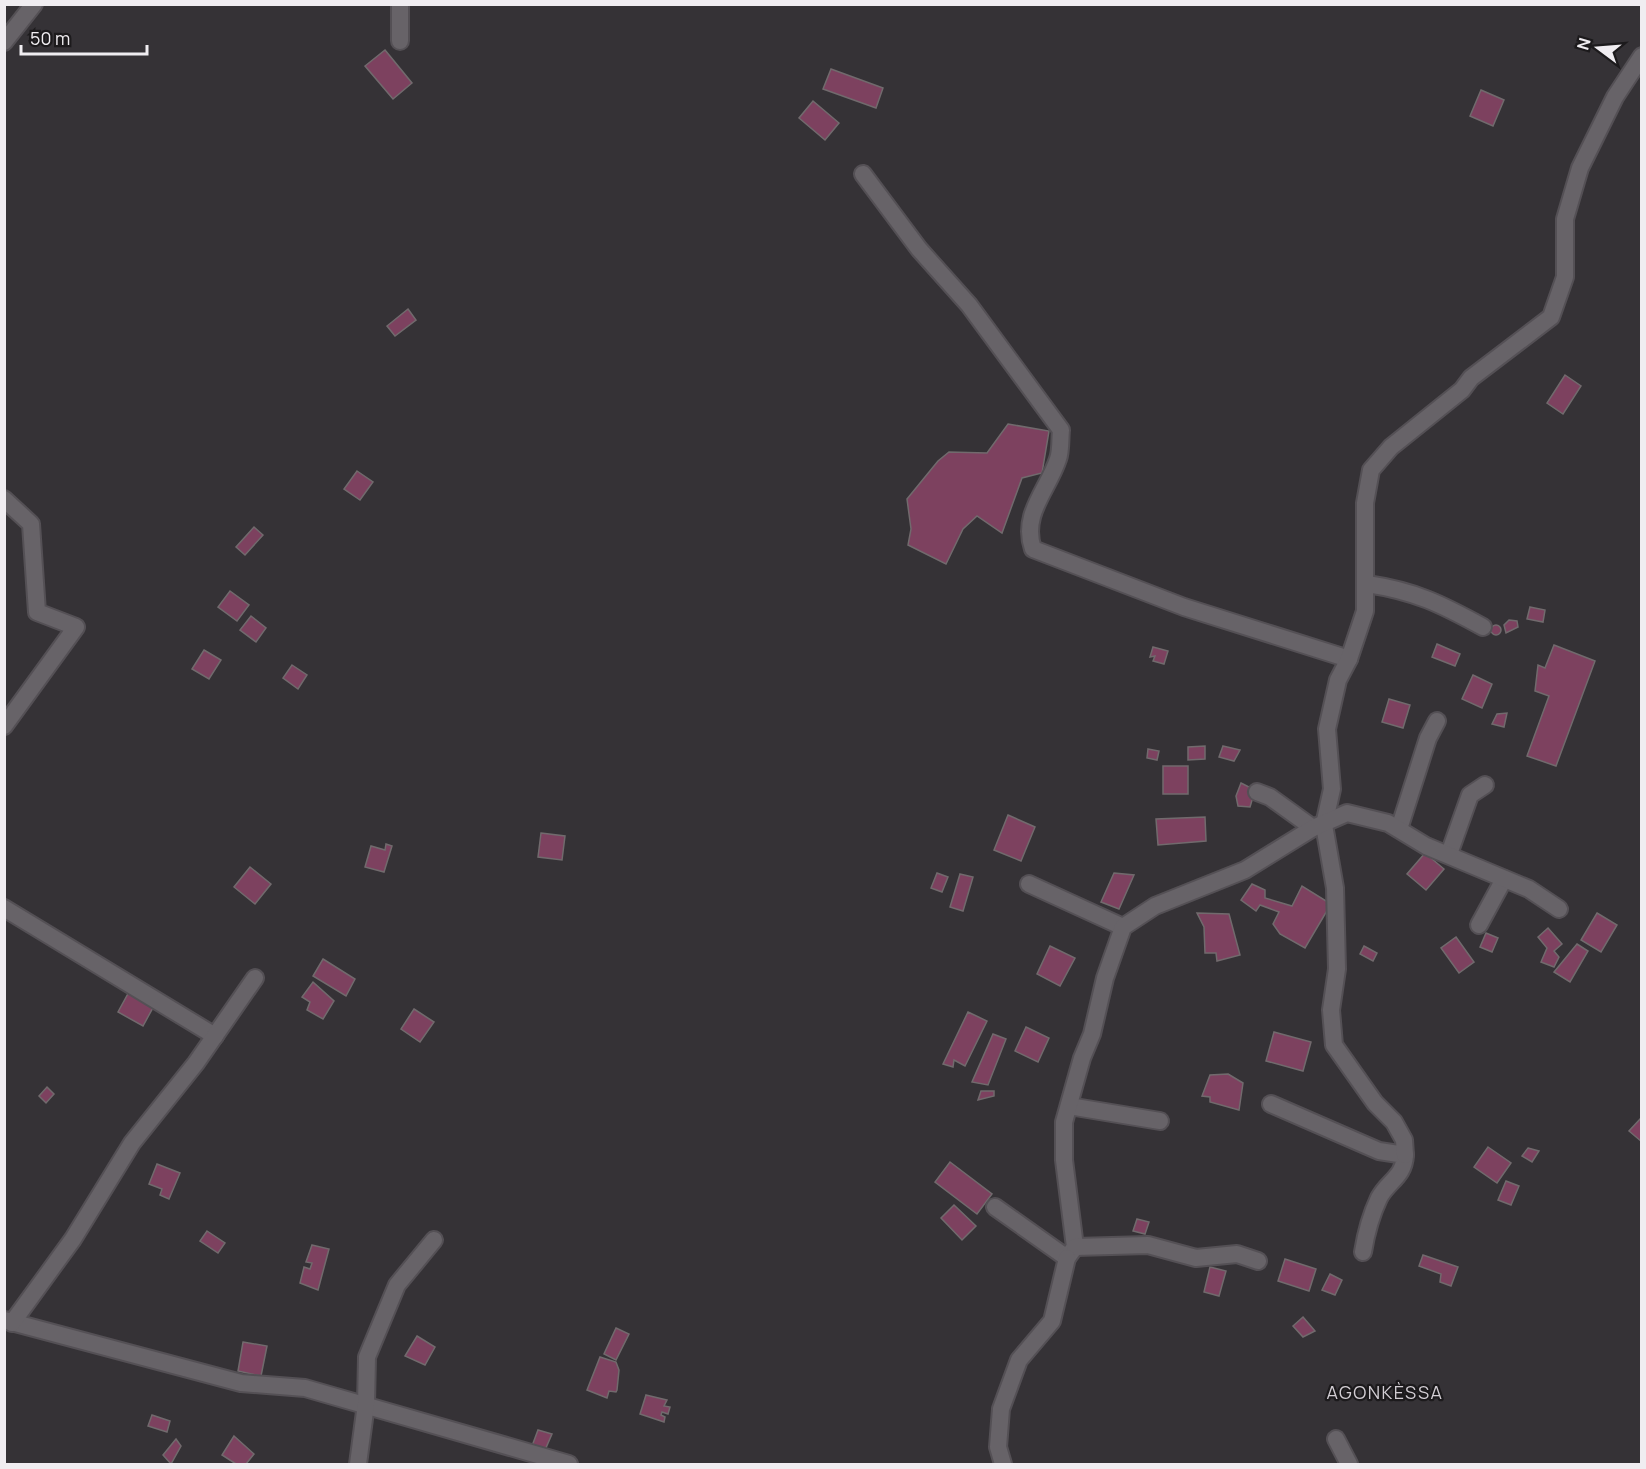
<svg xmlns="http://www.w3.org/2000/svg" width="1646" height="1469" font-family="Manrope,sans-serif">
	<rect width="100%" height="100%" fill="#353236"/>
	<g fill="#7d415f" stroke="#716a6d" stroke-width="1.5">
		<polygon points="385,50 412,83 393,99 365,66"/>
		<polygon points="831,69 883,88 876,108 823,89"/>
		<polygon points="1481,90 1504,100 1493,126 1470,116"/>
		<polygon points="813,101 839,123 825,140 799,118"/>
		<polygon points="408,309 416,320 395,336 387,326"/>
		<polygon points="1565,375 1581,386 1563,414 1547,403"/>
		<polygon points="1008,424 1049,431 1042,473 1022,478 1002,533 977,516 963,529 946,564 908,545 911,529 907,499 938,461 949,452 987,453"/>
		<polygon points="357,471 373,482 360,500 344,489"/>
		<polygon points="254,527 263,535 245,555 236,547"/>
		<polygon points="230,591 249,605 237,621 218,607"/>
		<polygon points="1530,607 1545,610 1543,622 1527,619"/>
		<polygon points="251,616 266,628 256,642 240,630"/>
		<polygon points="1509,620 1517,621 1518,627 1506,633 1504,625"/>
		<circle cx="1496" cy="630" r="5"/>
		<polygon points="1437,644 1460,654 1455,666 1432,657"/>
		<polygon points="1554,645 1595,661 1556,766 1527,756 1549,696 1535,691 1538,665 1545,668"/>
		<polygon points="1153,647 1168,651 1164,664 1153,661 1155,656 1150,657"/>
		<polygon points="204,650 221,660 209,679 192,669"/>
		<polygon points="292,665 307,675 298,689 283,678"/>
		<polygon points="1473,675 1492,684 1482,708 1462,699"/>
		<polygon points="1389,699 1410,705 1403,728 1382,722"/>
		<polygon points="1507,713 1504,727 1492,724 1497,714"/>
		<polygon points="1205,746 1205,759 1188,760 1188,747"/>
		<polygon points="1223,746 1240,750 1234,761 1219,757"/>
		<polygon points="1148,749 1159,751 1157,760 1147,758"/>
		<rect x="1163" y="766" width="25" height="28"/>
		<polygon points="1241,783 1251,788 1253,797 1250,807 1238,806 1236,796"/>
		<polygon points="1008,815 1035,827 1021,861 994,850"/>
		<polygon points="1205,817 1206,841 1158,845 1156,819"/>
		<polygon points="541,833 565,836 562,860 538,857"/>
		<polygon points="386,844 392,846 384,872 365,867 371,846 385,850"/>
		<polygon points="1425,853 1444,869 1426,890 1407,874"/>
		<polygon points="250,867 271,884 255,904 234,887"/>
		<polygon points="937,873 948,877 942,892 931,888"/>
		<polygon points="1114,873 1134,875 1119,909 1101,902"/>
		<polygon points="960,874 973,877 963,911 950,907"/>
		<polygon points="1252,884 1265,890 1265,898 1292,906 1302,886 1331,904 1305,948 1280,934 1273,924 1279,912 1260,905 1256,911 1241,900"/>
		<polygon points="1197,913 1229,914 1240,955 1217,961 1216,953 1205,953 1204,927"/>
		<polygon points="1597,913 1617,925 1601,952 1581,940"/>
		<polygon points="1548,928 1562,944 1554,951 1559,957 1554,967 1541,962 1547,948 1538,937"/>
		<polygon points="1486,933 1498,938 1492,952 1480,947"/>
		<polygon points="1456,937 1474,962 1459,973 1441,948"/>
		<polygon points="1577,944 1588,951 1570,982 1554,972"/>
		<polygon points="1050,946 1075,958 1060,986 1037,974"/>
		<polygon points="1364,946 1377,953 1373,961 1360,954"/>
		<polygon points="323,959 355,979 346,996 313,976"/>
		<polygon points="313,982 334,1001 323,1019 307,1010 310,1002 302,997"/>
		<polygon points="130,990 155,1004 143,1026 118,1012"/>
		<polygon points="414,1009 434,1022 420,1042 401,1029"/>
		<polygon points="968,1012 987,1021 965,1066 954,1060 953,1067 943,1064"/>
		<polygon points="1026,1027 1049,1038 1038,1062 1015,1051"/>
		<polygon points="1274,1032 1311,1042 1303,1071 1266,1061"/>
		<polygon points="993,1034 1006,1039 988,1085 972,1082"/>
		<polygon points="1228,1074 1243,1083 1239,1110 1210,1102 1210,1097 1202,1096 1210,1075"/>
		<polygon points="47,1087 54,1094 46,1103 39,1096"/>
		<polygon points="981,1091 994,1091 994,1096 978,1100"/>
		<polygon points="1642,1117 1642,1142 1629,1131"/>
		<polygon points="1488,1147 1511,1163 1497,1183 1474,1167"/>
		<polygon points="1528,1148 1539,1151 1532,1162 1522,1156"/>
		<polygon points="950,1162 992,1194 977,1214 935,1182"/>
		<polygon points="157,1164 180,1173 169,1199 160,1195 162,1189 149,1184"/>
		<polygon points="1506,1181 1519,1186 1511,1205 1498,1200"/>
		<polygon points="954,1205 976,1226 962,1240 941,1218"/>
		<polygon points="1137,1219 1149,1222 1145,1234 1133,1231"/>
		<polygon points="207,1231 225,1243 218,1253 200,1241"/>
		<polygon points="312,1245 329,1249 318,1290 300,1283 304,1267 310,1269 312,1263 306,1262"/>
		<polygon points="1423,1255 1458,1267 1451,1286 1440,1282 1441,1274 1419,1266"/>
		<polygon points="1285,1259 1316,1269 1309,1291 1278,1281"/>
		<polygon points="1210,1267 1226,1271 1219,1296 1204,1292"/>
		<polygon points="1330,1274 1342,1280 1335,1295 1322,1290"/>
		<polygon points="1303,1317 1315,1331 1303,1337 1293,1326"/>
		<polygon points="616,1328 629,1334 616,1360 604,1354"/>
		<polygon points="417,1336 435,1347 425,1365 405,1356"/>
		<polygon points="243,1342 267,1346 261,1376 238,1371"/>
		<polygon points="600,1357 616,1362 619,1370 617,1390 616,1392 609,1391 607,1398 587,1390"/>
		<polygon points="646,1395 667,1400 664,1406 670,1407 668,1414 662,1412 661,1415 665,1417 664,1422 640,1414"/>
		<polygon points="152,1415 170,1421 167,1432 148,1426"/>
		<polygon points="538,1430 552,1434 545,1450 532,1446"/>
		<polygon points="234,1436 254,1454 246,1464 236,1464 222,1455"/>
		<polygon points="176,1439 181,1446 171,1464 163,1455"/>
	</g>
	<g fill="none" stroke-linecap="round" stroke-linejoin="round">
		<defs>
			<g id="minor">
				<polyline points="400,41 400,4"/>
				<polyline points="4,42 34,4"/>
				<path d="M863,174L919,249L969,305L1061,430C1060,439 1061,451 1058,459C1048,490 1021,514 1033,549L1184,607L1349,659"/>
				<polyline points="4,499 31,524 37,612 76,627 4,726"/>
				<path d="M1367,584C1415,591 1441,604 1483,627"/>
				<polyline points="1257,792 1270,797 1313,828"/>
				<polyline points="1399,829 1428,738 1437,721"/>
				<polyline points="1449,854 1470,795 1485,785"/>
				<polyline points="1029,884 1123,927"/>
				<polyline points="4,908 215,1036"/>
				<polyline points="1479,925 1504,879"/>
				<path d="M1271,1104L1379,1151L1405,1155C1404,1177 1388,1181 1379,1198C1371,1215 1366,1233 1363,1252"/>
				<polyline points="1069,1106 1160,1121"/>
				<polyline points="1405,1155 1404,1140 1394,1122 1375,1103 1334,1045 1331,1010 1337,969 1335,888 1324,825 1332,789 1327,729 1338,680 1349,659 1365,611 1365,503 1371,470 1391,447 1462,390 1471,378 1551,317 1565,277 1565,219 1580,168 1615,97 1642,56"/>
				<polyline points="995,1207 1067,1258 1075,1247 1064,1160 1064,1122 1082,1058 1092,1034 1105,978 1123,927 1155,906 1245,870 1313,828 1347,813 1388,823 1426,846 1529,889 1559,909"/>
				<polyline points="1075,1247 1148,1245 1196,1258 1237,1254 1258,1261"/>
				<polyline points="4,1320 241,1383 305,1388 569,1464"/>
				<polyline points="12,1323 73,1239 132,1143 196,1063 255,978"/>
				<polyline points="1336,1439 1349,1464"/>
				<polyline points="358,1464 366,1404 367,1357 397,1285 434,1240"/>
				<polyline points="1003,1464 998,1447 1001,1409 1019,1360 1052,1321 1067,1258"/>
			</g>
		</defs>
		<use href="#minor" stroke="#545055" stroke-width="20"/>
		<use href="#minor" stroke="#676368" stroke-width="16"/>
	</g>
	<g text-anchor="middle" stroke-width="4.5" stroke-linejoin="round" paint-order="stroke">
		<g font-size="18" letter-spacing="1.5" fill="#d3ced4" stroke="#1c1a1c">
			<text x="1385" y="1399">AGONKÈSSA</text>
		</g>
	</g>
	<rect width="1646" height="1469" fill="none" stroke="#f0edf1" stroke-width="12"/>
	<g transform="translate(1598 48) rotate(286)" stroke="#1c1a1c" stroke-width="4.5" paint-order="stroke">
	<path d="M0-4.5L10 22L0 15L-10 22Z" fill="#f0edf1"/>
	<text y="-9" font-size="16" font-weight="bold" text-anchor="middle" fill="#f0edf1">N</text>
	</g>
	<path d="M21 45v9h126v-9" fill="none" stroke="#f0edf1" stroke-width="3"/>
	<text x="30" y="45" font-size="18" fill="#f0edf1" stroke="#1c1a1c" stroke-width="4.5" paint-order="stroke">50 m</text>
</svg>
